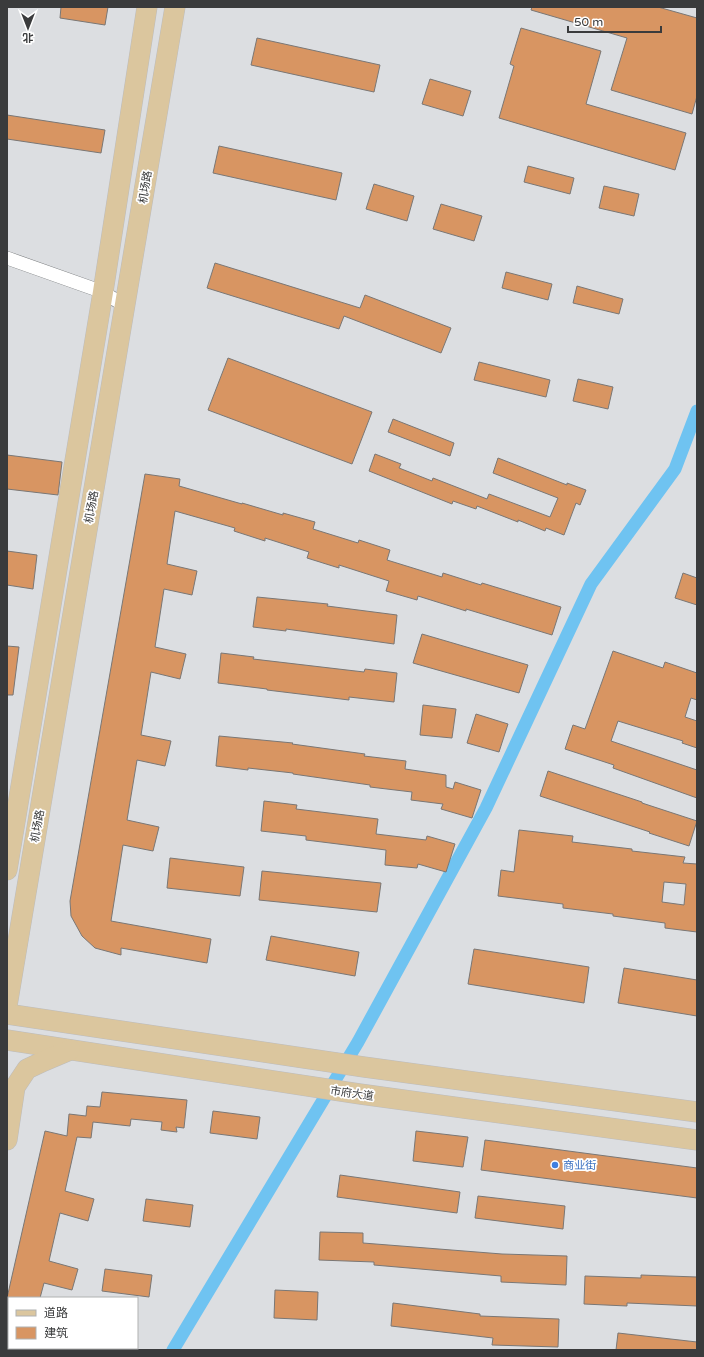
<svg xmlns="http://www.w3.org/2000/svg" width="704" height="1357" font-family="'Varela Round','Noto Sans SC',sans-serif">
	<rect width="100%" height="100%" fill="#dcdee1"/>
	<g fill="none" stroke-linecap="round" stroke-linejoin="round">
		<polyline stroke="#6fc3f1" stroke-width="13" points="173,1350 358,1042 486,808 591,584 675,469 697,411"/>
	</g>
	<g fill="#d89562" stroke="#7a7775" fill-rule="evenodd">
		<polygon points="61,7 108,7 105,25 60,18"/>
		<polygon points="532,7 658,7 697,18 697,96 692,114 611,90 627,38 531,10"/>
		<polygon points="521,28 601,51 586,104 686,133 675,170 499,118 514,66 510,64"/>
		<polygon points="257,38 380,65 374,92 251,65"/>
		<polygon points="430,79 471,91 463,116 422,104"/>
		<polygon points="7,115 105,130 101,153 7,139"/>
		<polygon points="219,146 342,173 336,200 213,173"/>
		<polygon points="528,166 574,178 570,194 524,182"/>
		<polygon points="374,184 414,196 407,221 366,209"/>
		<polygon points="604,186 639,194 634,216 599,208"/>
		<polygon points="441,204 482,216 474,241 433,229"/>
		<polygon points="215,263 360,308 365,295 451,328 441,353 344,316 339,329 207,288"/>
		<polygon points="506,272 552,284 548,300 502,288"/>
		<polygon points="577,286 623,299 619,314 573,303"/>
		<polygon points="228,358 372,412 352,464 208,410"/>
		<polygon points="479,362 550,380 546,397 474,380"/>
		<polygon points="578,379 613,387 608,409 573,401"/>
		<polygon points="393,419 454,443 450,456 388,432"/>
		<polygon points="375,454 401,464 399,468 432,481 433,478 487,499 489,494 550,517 558,498 493,473 498,458 567,485 567,483 586,490 580,505 576,503 564,535 546,528 545,531 518,520 518,522 477,506 476,509 453,501 452,504 369,471"/>
		<polygon points="7,455 62,462 58,495 7,489"/>
		<polygon points="145,474 180,479 179,486 242,504 242,503 283,515 283,513 315,522 313,529 358,543 359,540 390,550 387,560 442,577 443,573 481,585 482,583 561,607 552,635 466,609 466,611 418,596 417,600 386,591 389,581 339,565 339,568 307,558 309,552 265,538 265,541 234,531 235,528 175,511 167,564 197,571 192,595 164,589 155,647 186,654 180,679 151,672 141,735 171,741 165,766 137,760 127,820 159,827 153,851 123,845 111,921 211,939 207,963 121,948 121,955 95,948 82,936 71,916 70,901"/>
		<polygon points="7,551 37,555 33,589 7,585"/>
		<polygon points="683,573 697,578 697,605 675,598"/>
		<polygon points="257,597 328,604 327,606 397,615 394,644 286,629 286,631 253,627"/>
		<polygon points="422,634 528,665 519,693 413,663"/>
		<polygon points="7,646 19,647 13,695 7,695"/>
		<polygon points="613,651 663,668 665,662 697,673 697,700 691,698 685,717 697,721 697,748 682,743 683,741 618,721 611,741 697,770 697,798 613,768 614,765 565,749 573,725 585,729"/>
		<polygon points="221,653 254,657 253,659 364,672 365,669 397,673 394,702 349,697 349,700 267,690 267,689 218,683"/>
		<polygon points="423,705 456,709 452,738 420,735"/>
		<polygon points="476,714 508,724 499,752 467,743"/>
		<polygon points="219,736 293,743 292,744 365,754 364,756 406,761 405,769 446,775 446,787 453,789 455,782 481,790 472,818 441,809 443,804 411,800 412,792 370,787 370,785 293,774 293,773 248,768 248,770 216,766"/>
		<polygon points="548,771 642,802 642,803 697,821 689,846 649,833 650,832 540,796"/>
		<polygon points="264,801 297,805 296,809 378,819 376,834 426,840 427,836 455,844 446,872 418,864 417,868 385,865 386,850 306,840 306,836 261,831"/>
		<path d="M519,830L573,836L572,842L632,849V851L685,857L683,863L697,864V932L665,928V923L613,916V914L563,908V904L498,896L501,870L514,872ZM664,882L686,884L684,905L662,902Z"/>
		<polygon points="170,858 244,867 240,896 167,888"/>
		<polygon points="262,871 381,883 377,912 259,900"/>
		<polygon points="271,936 359,952 355,976 266,960"/>
		<polygon points="474,949 589,967 584,1003 468,984"/>
		<polygon points="624,968 697,980 697,1016 618,1003"/>
		<polygon points="102,1092 187,1100 184,1128 176,1127 177,1132 161,1130 162,1122 131,1119 130,1126 93,1122 91,1138 77,1137 65,1191 94,1199 88,1221 60,1213 49,1261 78,1269 72,1290 44,1283 40,1298 7,1298 45,1131 67,1136 69,1114 86,1116 87,1106 100,1107"/>
		<polygon points="213,1111 260,1117 257,1139 210,1133"/>
		<polygon points="416,1131 468,1137 463,1167 413,1161"/>
		<polygon points="485,1140 697,1168 697,1198 481,1170"/>
		<polygon points="340,1175 460,1192 457,1213 337,1197"/>
		<polygon points="478,1196 565,1206 563,1229 475,1218"/>
		<polygon points="146,1199 193,1205 190,1227 143,1221"/>
		<polygon points="320,1232 363,1233 363,1243 502,1254 567,1256 566,1285 501,1282 501,1276 374,1265 374,1262 319,1260"/>
		<polygon points="105,1269 152,1275 149,1297 102,1291"/>
		<polygon points="641,1275 697,1277 697,1306 627,1303 627,1306 584,1304 585,1276 641,1278"/>
		<polygon points="275,1290 318,1292 317,1320 274,1318"/>
		<polygon points="393,1303 480,1314 480,1316 559,1319 558,1347 492,1345 493,1338 391,1326"/>
		<polygon points="618,1333 697,1342 697,1350 616,1350"/>
	</g>
	<g fill="none" stroke-linecap="round" stroke-linejoin="round">
		<defs>
			<polyline id="street" points="7,258 103,292 125,306"/>
			<g id="primary">
				<polyline points="7,870 103,292 147,7"/>
				<polyline points="7,1006 175,7"/>
				<polyline points="7,1014 364,1067 697,1112"/>
				<polyline points="7,1040 360,1094 697,1140"/>
				<polyline points="7,1140 15,1087 27,1069 44,1061 70,1050"/>
			</g>
		</defs>
		<use href="#street" stroke="#747779" stroke-width="14"/>
		<use href="#primary" stroke="#bcbcbd" stroke-width="21"/>
		<use href="#street" stroke="#fff" stroke-width="13"/>
		<use href="#primary" stroke="#dbc69e" stroke-width="20"/>
	</g>
	<circle fill="#3f7fe0" stroke="#fff" stroke-width="1.5" cx="555" cy="1165" r="4"/>
	<g text-anchor="middle" stroke-width="3.5" stroke-linejoin="round" paint-order="stroke">
		<g font-size="11" fill="#3a3b3c" stroke="#fff">
			<text transform="translate(145 187) rotate(-81)" y="4">机场路</text>
			<text transform="translate(91 507) rotate(-80)" y="4">机场路</text>
			<text transform="translate(37 826) rotate(-80)" y="4">机场路</text>
			<text transform="translate(352 1093) rotate(8)" y="4">市府大道</text>
		</g>
		<g font-size="11" fill="#366cbe" stroke="#fff" text-anchor="start">
			<text x="563" y="1169">商业街</text>
		</g>
	</g>
	<rect width="704" height="1357" fill="none" stroke="#3a3b3c" stroke-width="16"/>
	<rect x="8" y="1297" width="130" height="52" fill="#ffffff" stroke="#b0b1b1"/>
	<rect x="16" y="1310" width="20" height="6" fill="#dbc69e" stroke="#b0b1b1"/>
	<text x="44" y="1317" font-size="12" fill="#3a3b3c">道路</text>
	<rect x="16" y="1327" width="20" height="12" fill="#d89562" stroke="#b0b1b1"/>
	<text x="44" y="1337" font-size="12" fill="#3a3b3c">建筑</text>
	<g transform="translate(28 28) rotate(180)" stroke="#ffffff" stroke-width="3" paint-order="stroke">
	<path d="M0-3L7 15L0 10L-7 15Z" fill="#3a3b3c"/>
	<text y="-6" font-size="11" font-weight="bold" text-anchor="middle" fill="#3a3b3c">北</text>
	</g>
	<path d="M568 26v6h93v-6" fill="none" stroke="#3a3b3c" stroke-width="2"/>
	<text x="574" y="26" font-size="12" fill="#3a3b3c" stroke="#ffffff" stroke-width="3" paint-order="stroke">50 m</text>
</svg>
